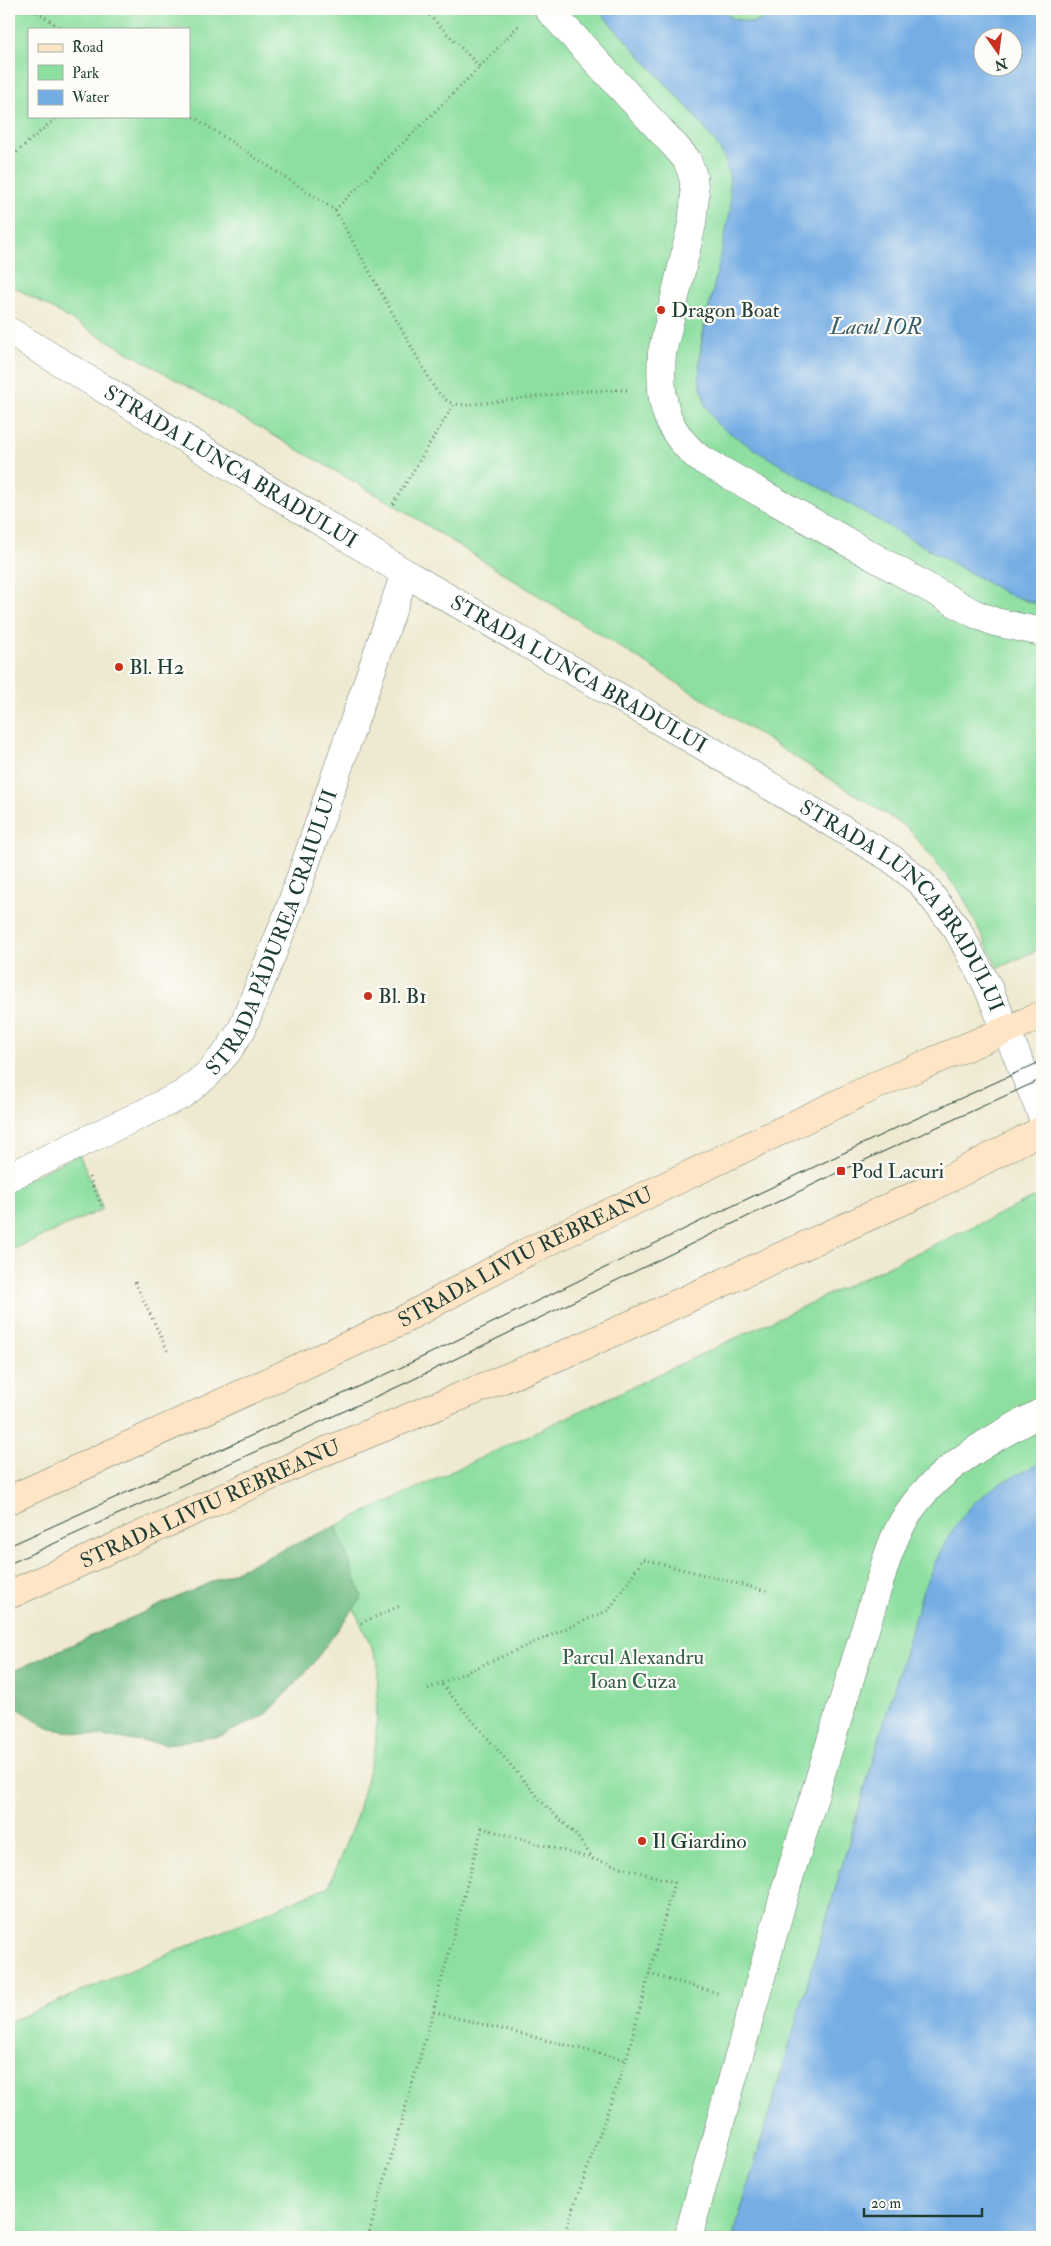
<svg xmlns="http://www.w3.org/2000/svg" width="1051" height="2246" font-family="'IM FELL Double Pica',serif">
	<rect width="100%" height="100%" fill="#fdfcf7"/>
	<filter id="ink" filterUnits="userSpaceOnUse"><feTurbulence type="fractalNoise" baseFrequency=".02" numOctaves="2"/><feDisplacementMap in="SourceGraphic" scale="10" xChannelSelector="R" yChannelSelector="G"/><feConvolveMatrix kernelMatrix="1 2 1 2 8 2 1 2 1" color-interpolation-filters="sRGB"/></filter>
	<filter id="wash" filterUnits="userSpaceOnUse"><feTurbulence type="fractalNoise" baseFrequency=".0096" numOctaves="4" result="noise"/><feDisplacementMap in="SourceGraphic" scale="20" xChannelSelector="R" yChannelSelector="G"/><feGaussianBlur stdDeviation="1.12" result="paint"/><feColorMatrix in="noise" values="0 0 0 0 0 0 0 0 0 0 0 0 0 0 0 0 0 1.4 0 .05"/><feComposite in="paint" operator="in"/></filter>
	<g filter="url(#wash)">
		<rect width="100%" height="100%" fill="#eee9d0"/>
		<g fill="#8ddfa0" stroke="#568e6a" fill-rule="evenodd">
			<path d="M9,9H597C623,37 649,65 674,93C690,110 709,128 720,149C751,206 708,286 701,346C698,367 701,386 706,406L1023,600L1042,605V948L998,968L962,895L908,828L393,504L9,284ZM29,29H189V116H29Z"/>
			<path d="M717,9H773C756,32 737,21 717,9Z"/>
			<polygon points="79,1154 103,1209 9,1251 9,1188"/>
			<polygon points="1042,1194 1042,1462 995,1488 923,1590 733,2237 9,2237 9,2022 329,1886 356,1818 376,1743 378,1662 331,1558 9,1705 9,1673 336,1526"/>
		</g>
		<polygon fill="#72be86" stroke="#487e5d" points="336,1526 362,1597 308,1670 265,1715 221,1736 168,1744 107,1737 51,1729 11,1704 9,1697 9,1673"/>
		<g fill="#74ade4" stroke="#4a758c" fill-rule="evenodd">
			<path d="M597,9H717L735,19L752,23L761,21L773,9H1042V605L1007,594L760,453L717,424L706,406L699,378L701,346L731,208L729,176L726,162L720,149L694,114ZM984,38H1014V68H984Z"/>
			<path d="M1042,1462V2237H733L923,1590C936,1559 950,1529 973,1504C991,1485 1020,1474 1042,1462Z"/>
		</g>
	</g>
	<g filter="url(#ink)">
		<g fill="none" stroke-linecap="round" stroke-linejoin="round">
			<defs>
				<g id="street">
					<path d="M548,9L675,146L687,160L693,176L695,196L692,224L662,353C659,399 663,428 699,458L973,613L995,622L1042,632"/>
					<path id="s1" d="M9,331L405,573L710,750L892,859L922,884L957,929L987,985L1042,1115"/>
					<path id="s2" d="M9,1177L182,1095L208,1074L228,1051L242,1029L288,914L405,573"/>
					<path d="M688,2237L787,1885L881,1577C886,1562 890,1547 897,1533C924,1474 988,1441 1042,1412"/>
				</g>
				<g id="secondary">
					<path id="s3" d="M9,1500L401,1321L527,1252L879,1084L1042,1015"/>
					<path id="s4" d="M9,1595L326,1451L577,1349L927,1190L1042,1130"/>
				</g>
			</defs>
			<use href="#street" stroke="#67796b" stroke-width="29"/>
			<use href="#secondary" stroke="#67796b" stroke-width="29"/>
			<g stroke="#67796b" stroke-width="3" stroke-dasharray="1 4" stroke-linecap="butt">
				<polyline points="33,9 62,29"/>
				<polyline points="480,67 519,25"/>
				<polyline points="189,114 335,210 435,389 447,401 454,404"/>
				<polyline points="9,159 58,116"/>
				<polyline points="335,210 480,67 423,9"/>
				<polyline points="393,504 454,404 467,405 584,391 627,390"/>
				<polyline points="89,1177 103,1209"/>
				<polyline points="135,1282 169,1354"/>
				<polyline points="361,1623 402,1605"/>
				<polyline points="442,1685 543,1803 577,1836 593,1859 674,1882 626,2060 563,2237"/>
				<polyline points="428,1689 609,1610 643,1559 770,1592"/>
				<polyline points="649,1974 721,1994"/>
				<polyline points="433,2012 482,1828 593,1859"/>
				<polyline points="368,2237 433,2012 626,2060"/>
			</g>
			<use href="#street" stroke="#fff" stroke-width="28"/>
			<use href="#secondary" stroke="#fde5c5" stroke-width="28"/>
			<g stroke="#1f3d34" stroke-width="1">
				<polyline points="9,1546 402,1367 703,1220 898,1127 1042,1061"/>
				<polyline points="9,1564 408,1382 841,1171 1042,1079"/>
			</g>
		</g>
	</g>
	<g fill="#c8321e" stroke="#fdfcf7" stroke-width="2">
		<circle cx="661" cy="310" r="5"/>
		<circle cx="119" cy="667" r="5"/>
		<circle cx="368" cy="996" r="5"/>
		<rect x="836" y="1166" width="10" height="10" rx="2.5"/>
		<circle cx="642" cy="1841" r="5"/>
	</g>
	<g text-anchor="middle" stroke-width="4.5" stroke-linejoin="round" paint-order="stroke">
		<g font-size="21" fill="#1f3d34" stroke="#fdfcf7" text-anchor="start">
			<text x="671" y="317">Dragon Boat</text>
			<text x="129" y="674">Bl. H2</text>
			<text x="378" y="1003">Bl. B1</text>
			<text x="851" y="1178">Pod Lacuri</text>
			<text x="652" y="1848">Il Giardino</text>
		</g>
		<g font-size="21" fill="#1f3d34" stroke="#fdfcf7">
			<text dy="7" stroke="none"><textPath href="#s1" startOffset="260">STRADA LUNCA BRADULUI</textPath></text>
			<text dy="7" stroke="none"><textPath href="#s1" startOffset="665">STRADA LUNCA BRADULUI</textPath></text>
			<text dy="7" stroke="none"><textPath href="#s1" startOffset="1070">STRADA LUNCA BRADULUI</textPath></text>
			<text dy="7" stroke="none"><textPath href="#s2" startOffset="382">STRADA PĂDUREA CRAIULUI</textPath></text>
			<text dy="7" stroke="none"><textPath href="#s3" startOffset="571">STRADA LIVIU REBREANU</textPath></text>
			<text dy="7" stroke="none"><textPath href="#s4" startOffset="221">STRADA LIVIU REBREANU</textPath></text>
		</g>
		<g font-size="21" fill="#355d4a" stroke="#fdfcf7">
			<text x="633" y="1664">Parcul Alexandru<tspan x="633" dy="24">Ioan Cuza</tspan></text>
		</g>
		<g font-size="22" font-style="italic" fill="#395f69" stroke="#fdfcf7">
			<text x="876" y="334">Lacul IOR</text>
		</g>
	</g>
	<rect width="1051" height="2246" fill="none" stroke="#fdfcf7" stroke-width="30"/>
	<rect x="28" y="28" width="162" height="90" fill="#fdfcf7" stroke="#a4b0a9"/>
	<rect x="38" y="44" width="25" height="8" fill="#fde5c5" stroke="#a4b0a9"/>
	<text x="72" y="52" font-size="15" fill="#1f3d34">Road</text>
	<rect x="38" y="65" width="25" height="15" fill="#8ddfa0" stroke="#a4b0a9"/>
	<text x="72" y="78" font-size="15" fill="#1f3d34">Park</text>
	<rect x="38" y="90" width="25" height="15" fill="#74ade4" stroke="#a4b0a9"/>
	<text x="72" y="102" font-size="15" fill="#1f3d34">Water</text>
	<g transform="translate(998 52) rotate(166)"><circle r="24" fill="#fdfcf7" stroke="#a4b0a9"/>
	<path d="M0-4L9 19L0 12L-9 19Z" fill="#c8321e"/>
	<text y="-8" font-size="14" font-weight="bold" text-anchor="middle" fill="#1f3d34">N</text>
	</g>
	<path d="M864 2208v8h118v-8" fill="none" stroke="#1f3d34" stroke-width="2.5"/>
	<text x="871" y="2208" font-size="15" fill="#1f3d34" stroke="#fdfcf7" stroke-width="4" paint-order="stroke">20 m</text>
</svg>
